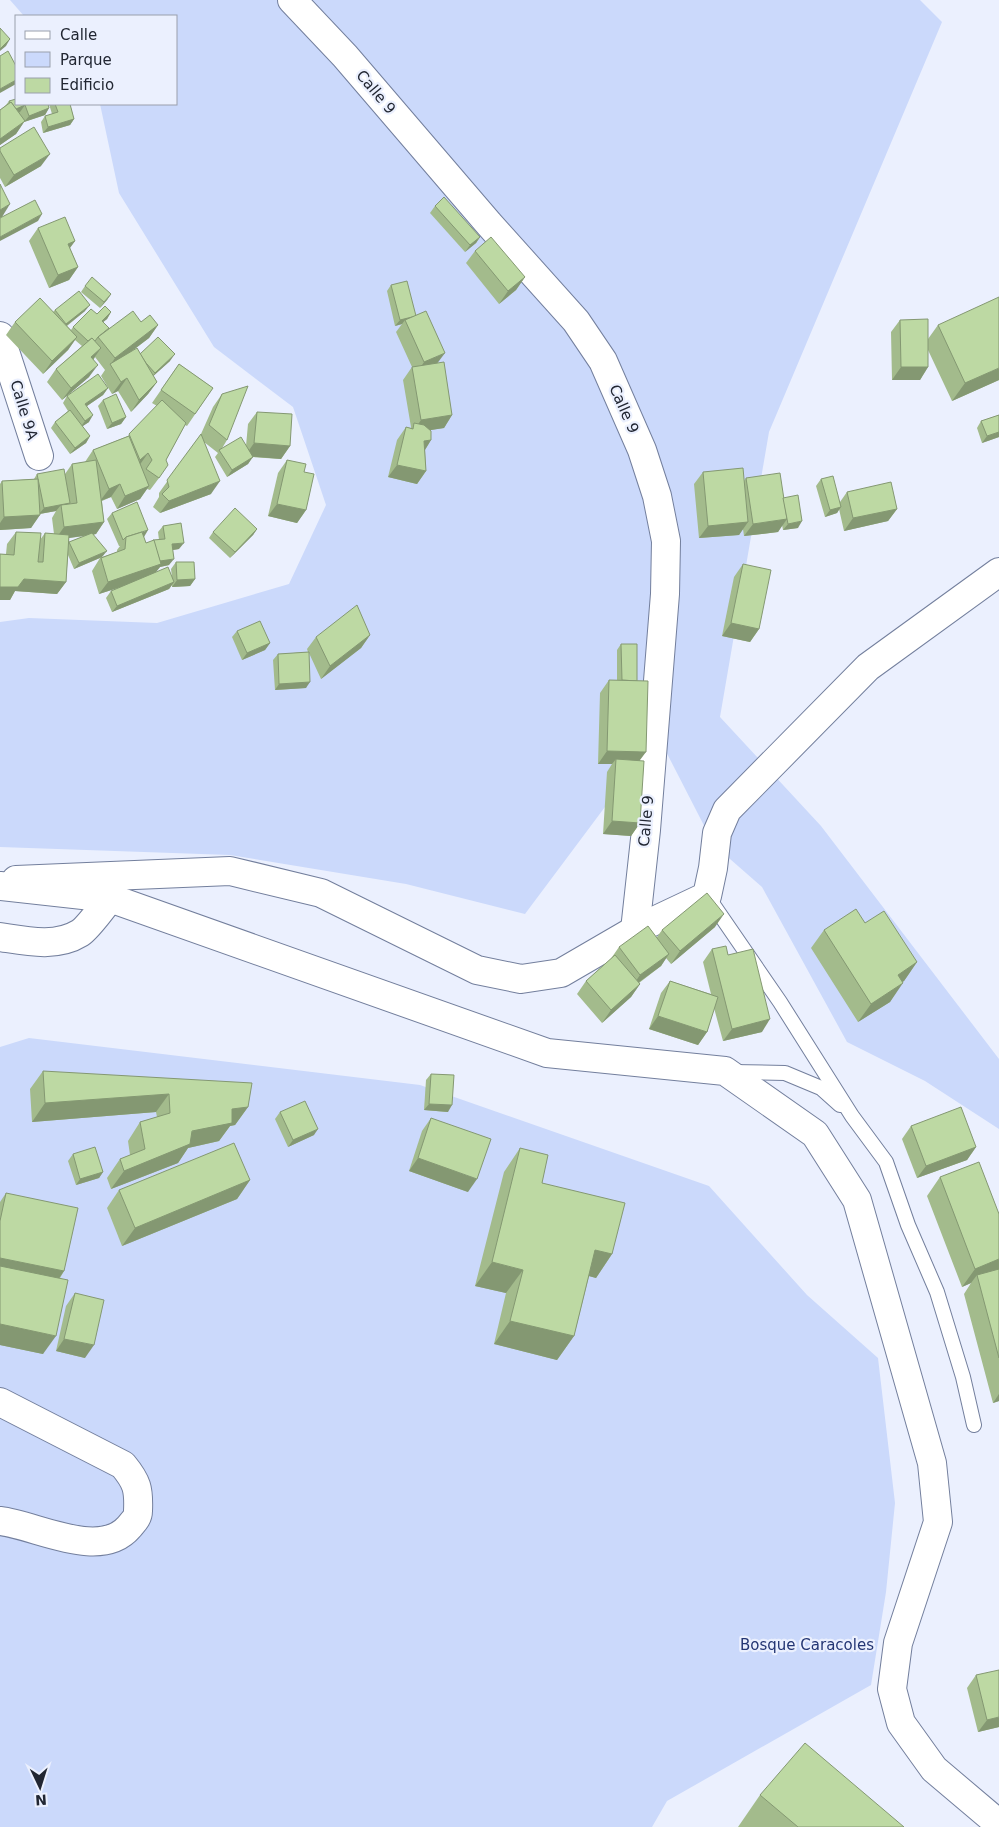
<svg xmlns="http://www.w3.org/2000/svg" width="999" height="1827" font-family="'DejaVu Sans',sans-serif">
	<rect width="100%" height="100%" fill="#ebf0fe"/>
	<g fill="#cbd9fb">
		<polygon points="10,0 920,0 942,22 769,432 720,717 821,826 999,1059 999,1129 925,1081 847,1042 762,887 714,845 658,736 525,914 406,884 230,855 0,847 0,622 29,618 157,623 289,584 326,505 293,407 214,347 119,193 100,104 176,104 176,16 24,16"/>
		<polygon points="29,1038 420,1085 709,1186 807,1295 878,1358 895,1503 886,1592 871,1685 667,1801 652,1827 0,1827 0,1047"/>
	</g>
	<g fill="none" stroke-linecap="round" stroke-linejoin="round">
		<defs>
			<g id="service">
				<polyline points="712,903 780,1002 852,1116 886,1162 908,1225 937,1292 963,1377 974,1425"/>
				<polyline points="732,1072 785,1073 821,1088 840,1105"/>
			</g>
			<g id="minor">
				<polyline points="292,0 345,56 489,224 576,321 603,361 642,450 657,496 666,541 665,594 646,830 635,930"/>
				<polyline points="0,336 39,456"/>
				<polyline points="16,880 230,871 321,893 477,970 521,979 561,973 635,930 707,896 713,868 717,833 727,810 868,667 999,572"/>
				<path d="M0,937C26,941 56,948 80,933C88,928 103,907 110,898"/>
				<path d="M0,1402L123,1465C137,1482 139,1489 138,1511C138,1518 133,1522 129,1527C100,1561 36,1525 0,1521"/>
			</g>
			<polyline id="secondary" points="0,886 110,898 547,1053 725,1071 815,1134 857,1200 932,1463 938,1522 898,1643 892,1689 901,1723 934,1769 999,1824"/>
		</defs>
		<use href="#service" stroke="#737f9d" stroke-width="16"/>
		<use href="#minor" stroke="#737f9d" stroke-width="30"/>
		<use href="#secondary" stroke="#737f9d" stroke-width="30"/>
		<use href="#service" stroke="#fff" stroke-width="14"/>
		<use href="#minor" stroke="#fff" stroke-width="28"/>
		<use href="#secondary" stroke="#fff" stroke-width="28"/>
	</g>
	<g fill="#a3bb8c" fill-rule="evenodd">
		<polygon points="9,101 49,108 45,115 24,122 16,134 0,145 0,110 6,105"/>
		<polygon points="49,104 70,104 74,119 70,125 43,133 41,122 45,116 52,114"/>
		<polygon points="0,148 41,166 5,187 0,178"/>
		<polygon points="435,206 480,237 476,243 465,252 430,213"/>
		<polygon points="38,228 75,241 70,248 78,267 69,280 49,288 29,241"/>
		<polygon points="475,251 525,277 516,290 499,304 466,263"/>
		<polygon points="391,285 415,315 437,363 452,415 444,428 430,430 431,440 425,450 426,471 417,484 388,477 397,440 406,427 411,428 411,427 403,380 412,367 396,332 402,324 395,326 387,291"/>
		<polygon points="85,286 111,294 107,300 100,308 81,292"/>
		<polygon points="55,310 85,311 67,326 71,330 73,327 97,314 111,312 107,319 103,322 109,328 141,322 158,325 149,338 132,351 140,354 170,361 153,376 157,382 148,394 131,412 118,391 112,394 101,376 105,370 95,357 94,359 89,377 62,400 47,382 56,369 82,346 75,340 68,350 43,374 6,335 15,322 53,312"/>
		<polygon points="900,320 928,339 938,325 999,380 952,401 928,350 928,367 920,380 892,380 891,332"/>
		<path d="M179,364L213,388L187,426L185,425L166,460L159,478L150,490L147,489L140,499L117,509L111,497L102,501L104,522L96,534L93,535L102,557L117,552V550L120,546H119L107,519L112,513L143,537L146,543L159,540L158,532L163,526L179,549L172,550L169,565L160,567L155,573L172,577L171,569L176,562L195,579L190,586L172,587V585L169,589L112,612L106,598L111,591L121,587L99,594L92,571L100,558L74,569L68,555L66,582L57,594L15,591L10,600H0V554H6L7,544L16,532L40,540L45,533L54,534L52,518L56,511L40,514L31,528L0,530V484L2,481L34,479L37,474H65L72,464L85,462L93,450L128,436L157,406L152,403ZM85,536L69,542V544V538Z"/>
		<polygon points="108,388 103,395 87,406 89,422 82,426 90,436 86,443 70,454 51,428 55,422 68,411 63,403 67,396"/>
		<polygon points="222,394 227,440 221,450 246,446 248,424 257,412 290,446 281,459 252,457 248,464 227,477 215,457 218,453 204,442 211,494 160,513 153,507 159,497 159,493 201,434 213,407"/>
		<polygon points="103,400 126,417 121,424 107,429 98,406"/>
		<polygon points="999,415 999,437 982,443 977,428 981,421"/>
		<polygon points="287,460 304,472 306,510 297,523 268,516 278,473"/>
		<polygon points="703,472 744,481 746,478 783,498 798,528 783,530 782,525 778,532 744,536 743,529 739,535 699,538 694,484"/>
		<polygon points="821,479 840,502 847,492 897,509 888,521 844,531 839,509 837,513 825,517 816,486"/>
		<polygon points="257,529 253,535 230,558 209,538 213,532"/>
		<polygon points="743,564 759,629 750,642 722,636 734,577"/>
		<polygon points="237,631 270,643 265,650 242,660 232,637"/>
		<polygon points="370,635 361,648 321,679 309,653 306,688 275,690 273,660 278,654 308,652 307,649 316,637"/>
		<polygon points="621,644 640,761 640,823 631,836 603,834 607,772 612,764 598,764 600,693 609,680 617,680 617,650"/>
		<polygon points="865,923 917,962 904,981 902,982 890,1002 858,1022 811,948 824,930"/>
		<polygon points="715,927 671,964 666,958 661,966 639,983 640,984 631,997 602,1023 577,994 586,981 610,960 619,947 657,937 662,930"/>
		<polygon points="712,949 728,955 762,1032 723,1041 714,1008 707,1032 698,1045 649,1029 661,993 670,981 711,994 703,962"/>
		<polygon points="43,1071 248,1107 235,1125 230,1126 219,1141 188,1148 178,1163 111,1189 107,1178 120,1159 130,1155 128,1141 140,1122 157,1117 156,1112 32,1122 30,1089"/>
		<polygon points="431,1074 448,1112 424,1110 426,1080"/>
		<polygon points="280,1112 314,1135 288,1147 275,1119"/>
		<polygon points="431,1118 468,1192 409,1171 422,1131"/>
		<polygon points="911,1126 976,1147 967,1160 917,1178 902,1139"/>
		<polygon points="520,1148 542,1183 612,1254 596,1278 589,1276 574,1336 557,1360 494,1344 506,1293 475,1286 504,1172"/>
		<polygon points="73,1154 103,1172 99,1178 76,1185 68,1161"/>
		<polygon points="940,1177 999,1214 999,1401 993,1403 964,1294 971,1283 962,1287 927,1196"/>
		<polygon points="250,1180 237,1199 122,1246 107,1208 119,1190"/>
		<polygon points="6,1193 64,1271 60,1278 43,1354 0,1345 0,1202"/>
		<polygon points="75,1293 85,1358 56,1351 66,1306"/>
		<polygon points="976,1675 999,1727 978,1732 967,1688"/>
		<polygon points="760,1795 904,1827 738,1827"/>
	</g>
	<g fill="#849872">
		<polygon points="10,39 6,46 0,51 0,49"/>
		<polygon points="16,80 16,84 0,93 0,89"/>
		<polygon points="25,105 20,112 8,116 12,110"/>
		<polygon points="49,108 45,115 24,122 16,134 0,145 0,139 24,122 29,116"/>
		<polygon points="74,119 70,125 43,133 48,127"/>
		<polygon points="50,154 41,166 5,187 14,175"/>
		<polygon points="10,204 2,217 0,218 0,210"/>
		<polygon points="42,214 38,221 0,241 0,237"/>
		<polygon points="480,237 476,243 465,252 470,245"/>
		<polygon points="75,241 66,253 68,244"/>
		<polygon points="78,267 69,280 49,288 58,275"/>
		<polygon points="525,277 516,290 499,304 508,291"/>
		<polygon points="111,294 107,300 100,308 104,302"/>
		<polygon points="90,305 85,311 61,330 66,324"/>
		<polygon points="111,312 107,319 97,327 102,321"/>
		<polygon points="416,316 405,320 402,324 395,326 400,320"/>
		<polygon points="158,325 149,338 112,366 111,364 115,358"/>
		<polygon points="77,337 68,350 43,374 52,361"/>
		<polygon points="101,348 92,361 91,357"/>
		<polygon points="445,353 436,365 416,375 424,362"/>
		<polygon points="175,354 170,361 150,379 155,373"/>
		<polygon points="98,365 89,377 62,400 71,388"/>
		<polygon points="901,367 928,367 920,380 892,380"/>
		<polygon points="999,368 999,380 952,401 965,383"/>
		<polygon points="127,378 118,391 112,394 121,382"/>
		<polygon points="157,382 148,394 131,412 139,400"/>
		<polygon points="108,388 103,395 81,410 85,404"/>
		<polygon points="93,415 89,422 80,428 85,421"/>
		<polygon points="452,415 444,428 412,433 421,420"/>
		<polygon points="126,417 121,424 107,429 112,423"/>
		<polygon points="999,432 999,437 982,443 987,436"/>
		<polygon points="90,436 86,443 70,454 75,448"/>
		<polygon points="431,440 423,453 424,441"/>
		<polygon points="254,443 290,446 281,459 245,456"/>
		<polygon points="148,453 139,466 131,473 140,460"/>
		<polygon points="253,457 248,464 227,477 232,470"/>
		<polygon points="397,465 426,471 417,484 388,477"/>
		<polygon points="220,481 211,494 160,513 169,501"/>
		<polygon points="120,484 111,497 100,501 109,489"/>
		<polygon points="149,486 140,499 117,509 125,496"/>
		<polygon points="70,503 66,509 61,505 56,511 39,514 44,508"/>
		<polygon points="277,504 306,510 297,523 268,516"/>
		<polygon points="841,507 837,513 825,517 830,510"/>
		<polygon points="897,509 888,521 844,531 853,518"/>
		<polygon points="40,515 31,528 0,530 0,523 4,517"/>
		<polygon points="787,519 778,532 744,536 753,524"/>
		<polygon points="802,521 798,528 783,530 788,524"/>
		<polygon points="104,522 96,534 55,540 64,527"/>
		<polygon points="748,522 739,535 699,538 708,526"/>
		<polygon points="257,529 253,535 230,558 235,552"/>
		<polygon points="148,530 144,537 126,539"/>
		<polygon points="184,543 179,549 167,551 172,544"/>
		<polygon points="107,551 102,557 74,569 79,563"/>
		<polygon points="174,559 169,565 160,567 152,577 99,594 108,582 156,561"/>
		<polygon points="24,579 66,582 57,594 15,591 10,600 0,600 0,587"/>
		<polygon points="195,579 190,586 172,587 177,580"/>
		<polygon points="174,582 169,589 112,612 117,606"/>
		<polygon points="731,623 759,629 750,642 722,636"/>
		<polygon points="370,635 361,648 321,679 330,666"/>
		<polygon points="270,643 265,650 242,660 247,653"/>
		<polygon points="310,682 306,688 275,690 279,684"/>
		<polygon points="607,751 646,752 637,764 616,759 612,764 598,764"/>
		<polygon points="612,821 640,823 631,836 603,834"/>
		<polygon points="724,914 715,927 671,964 680,951"/>
		<polygon points="669,954 661,966 631,988 640,975"/>
		<polygon points="917,962 904,981 885,994 898,975"/>
		<polygon points="903,983 890,1002 858,1022 871,1004"/>
		<polygon points="640,984 631,997 602,1023 611,1010"/>
		<polygon points="658,1016 707,1032 698,1045 649,1029"/>
		<polygon points="770,1019 762,1032 723,1041 732,1029"/>
		<polygon points="169,1094 156,1112 32,1122 45,1103"/>
		<polygon points="429,1104 452,1105 448,1112 424,1110"/>
		<polygon points="248,1107 235,1125 230,1126 219,1141 188,1148 178,1163 111,1189 124,1171 232,1109"/>
		<polygon points="318,1129 314,1135 288,1147 293,1140"/>
		<polygon points="976,1147 967,1160 917,1178 926,1166"/>
		<polygon points="418,1158 477,1179 468,1192 409,1171"/>
		<polygon points="103,1172 99,1178 76,1185 80,1179"/>
		<polygon points="250,1180 237,1199 122,1246 135,1228"/>
		<polygon points="595,1250 612,1254 596,1278 578,1273"/>
		<polygon points="0,1258 64,1271 51,1290 0,1279"/>
		<polygon points="999,1259 999,1273 977,1275 971,1283 962,1287 975,1269"/>
		<polygon points="492,1262 523,1270 506,1293 475,1286"/>
		<polygon points="510,1321 574,1336 557,1360 494,1344"/>
		<polygon points="0,1324 56,1336 43,1354 0,1345"/>
		<polygon points="64,1339 94,1345 85,1358 56,1351"/>
		<polygon points="999,1394 999,1401 993,1403"/>
		<polygon points="999,1717 999,1727 978,1732 987,1720"/>
	</g>
	<g fill="#bdd9a3" stroke="#849872">
		<polygon points="0,28 10,39 0,49"/>
		<polygon points="8,51 16,66 16,80 0,89 0,56"/>
		<polygon points="16,99 16,104 48,104 49,108 29,116 25,105 16,109 11,102 10,103 9,101"/>
		<polygon points="11,102 25,121 0,139 0,110"/>
		<polygon points="55,104 70,104 74,119 48,127 45,116 58,112"/>
		<polygon points="34,127 50,154 14,175 0,151 0,148"/>
		<polygon points="0,184 10,204 0,210"/>
		<polygon points="444,197 480,237 470,245 435,206"/>
		<polygon points="35,200 42,214 0,237 0,218"/>
		<polygon points="65,217 75,241 68,244 78,267 58,275 38,228"/>
		<polygon points="491,237 525,277 508,291 475,251"/>
		<polygon points="92,277 111,294 104,302 85,286"/>
		<polygon points="407,281 416,316 400,320 391,285"/>
		<polygon points="79,291 90,305 66,324 55,310"/>
		<polygon points="999,297 999,368 965,383 938,325"/>
		<polygon points="40,298 77,337 52,361 15,322"/>
		<polygon points="105,306 111,312 102,321 109,328 98,337 95,341 92,338 88,341 73,327 91,309 97,314"/>
		<polygon points="133,311 141,322 150,315 158,325 115,358 98,337"/>
		<polygon points="426,311 445,353 424,362 405,320"/>
		<polygon points="928,319 928,367 901,367 900,320"/>
		<polygon points="158,337 175,354 155,373 146,363 140,354"/>
		<polygon points="92,338 101,348 91,357 98,365 71,388 56,369"/>
		<polygon points="137,348 157,382 139,400 127,378 121,382 110,364"/>
		<polygon points="444,362 452,415 421,420 412,367"/>
		<polygon points="179,364 213,388 195,414 161,390"/>
		<polygon points="98,374 108,388 85,404 93,415 85,421 67,396"/>
		<polygon points="248,386 227,440 209,425 222,394"/>
		<polygon points="116,394 126,417 112,423 103,400"/>
		<polygon points="162,400 186,423 166,460 168,465 159,478 146,469 152,460 148,453 140,460 129,434"/>
		<polygon points="70,410 90,436 75,448 55,422"/>
		<polygon points="257,412 292,414 290,446 254,443"/>
		<polygon points="999,415 999,432 987,436 981,421"/>
		<polygon points="414,423 424,425 431,431 431,440 424,441 426,471 397,465 406,427 413,429"/>
		<polygon points="201,434 220,481 169,501 162,494 169,487 167,480"/>
		<polygon points="129,436 149,486 125,496 120,484 109,489 93,450"/>
		<polygon points="241,437 253,457 232,470 219,450"/>
		<polygon points="96,460 104,522 64,527 61,505 77,503 72,464"/>
		<polygon points="287,460 306,464 304,472 314,474 306,510 277,504"/>
		<polygon points="743,468 748,522 708,526 703,472"/>
		<polygon points="64,469 70,503 44,508 37,474"/>
		<polygon points="780,473 787,519 753,524 746,478"/>
		<polygon points="833,476 841,507 830,510 821,479"/>
		<polygon points="38,479 40,515 4,517 2,481"/>
		<polygon points="891,482 897,509 853,518 847,492"/>
		<polygon points="798,495 802,521 788,524 783,498"/>
		<polygon points="137,502 148,530 126,537 123,540 112,513"/>
		<polygon points="235,508 257,529 235,552 213,532"/>
		<polygon points="181,523 184,543 172,544 174,559 160,561 153,540 165,539 163,526"/>
		<polygon points="16,532 41,533 38,562 43,562 45,533 69,535 66,582 24,579 18,587 0,587 0,554 14,555"/>
		<polygon points="142,532 146,543 154,540 161,564 108,582 101,558 125,549 126,537"/>
		<polygon points="92,533 107,551 79,563 69,542"/>
		<polygon points="176,562 194,562 195,579 177,580"/>
		<polygon points="743,564 771,570 759,629 731,623"/>
		<polygon points="168,567 174,582 117,606 111,591"/>
		<polygon points="357,605 370,635 330,666 316,637"/>
		<polygon points="260,621 270,643 247,653 237,631"/>
		<polygon points="621,644 637,644 637,681 622,680"/>
		<polygon points="309,652 310,682 279,684 278,654"/>
		<polygon points="609,680 648,681 646,752 607,751"/>
		<polygon points="616,759 644,761 640,823 612,821"/>
		<polygon points="707,893 724,914 680,951 662,930"/>
		<polygon points="856,909 865,923 884,911 917,962 898,975 903,983 871,1004 824,930"/>
		<polygon points="648,926 669,954 640,975 619,947"/>
		<polygon points="726,946 728,955 753,949 770,1019 732,1029 712,949"/>
		<polygon points="615,955 640,984 611,1010 586,981"/>
		<polygon points="670,981 718,997 707,1032 658,1016"/>
		<polygon points="43,1071 252,1083 248,1107 232,1109 232,1123 192,1131 190,1144 124,1171 120,1159 145,1149 140,1122 170,1113 169,1094 45,1103"/>
		<polygon points="431,1074 454,1075 452,1105 429,1104"/>
		<polygon points="305,1101 318,1129 293,1140 280,1112"/>
		<polygon points="961,1107 976,1147 926,1166 911,1126"/>
		<polygon points="431,1118 491,1139 477,1179 418,1158"/>
		<polygon points="234,1143 250,1180 135,1228 119,1190"/>
		<polygon points="95,1147 103,1172 80,1179 73,1154"/>
		<polygon points="520,1148 548,1155 542,1183 625,1203 612,1254 595,1250 574,1336 510,1321 523,1270 492,1262"/>
		<polygon points="979,1162 999,1214 999,1259 975,1269 940,1177"/>
		<polygon points="6,1193 78,1208 64,1271 0,1258 0,1221"/>
		<polygon points="0,1266 68,1280 56,1336 0,1324"/>
		<polygon points="999,1269 999,1358 977,1275"/>
		<polygon points="75,1293 104,1300 94,1345 64,1339"/>
		<polygon points="999,1670 999,1717 987,1720 976,1675"/>
		<polygon points="805,1743 904,1827 798,1827 760,1795"/>
	</g>
	<g text-anchor="middle" stroke-width="4.5" stroke-linejoin="round" paint-order="stroke">
		<g font-size="15" fill="#212632" stroke="#ebf0fe">
			<text transform="translate(376 92) rotate(50)" y="5">Calle 9</text>
			<text transform="translate(624 409) rotate(66)" y="5">Calle 9</text>
			<text transform="translate(24 410) rotate(73)" y="5">Calle 9A</text>
			<text transform="translate(646 821) rotate(-85)" y="5">Calle 9</text>
		</g>
		<g font-size="15" fill="#233573" stroke="#ebf0fe">
			<text x="807" y="1650">Bosque Caracoles</text>
		</g>
	</g>
	<rect x="15" y="15" width="162" height="90" fill="#ebf0fe" stroke="#9a9fac"/>
	<rect x="25" y="31" width="25" height="8" fill="#ffffff" stroke="#9a9fac"/>
	<text x="60" y="40" font-size="15" fill="#212632">Calle</text>
	<rect x="25" y="52" width="25" height="15" fill="#cbd9fb" stroke="#9a9fac"/>
	<text x="60" y="65" font-size="15" fill="#212632">Parque</text>
	<rect x="25" y="78" width="25" height="15" fill="#bdd9a3" stroke="#9a9fac"/>
	<text x="60" y="90" font-size="15" fill="#212632">Edificio</text>
	<g transform="translate(40 1787) rotate(176)" stroke="#ebf0fe" stroke-width="4" paint-order="stroke">
	<path d="M0-4L9 19L0 12L-9 19Z" fill="#212632"/>
	<text y="-8" font-size="14" font-weight="bold" text-anchor="middle" fill="#212632">N</text>
	</g>
</svg>
